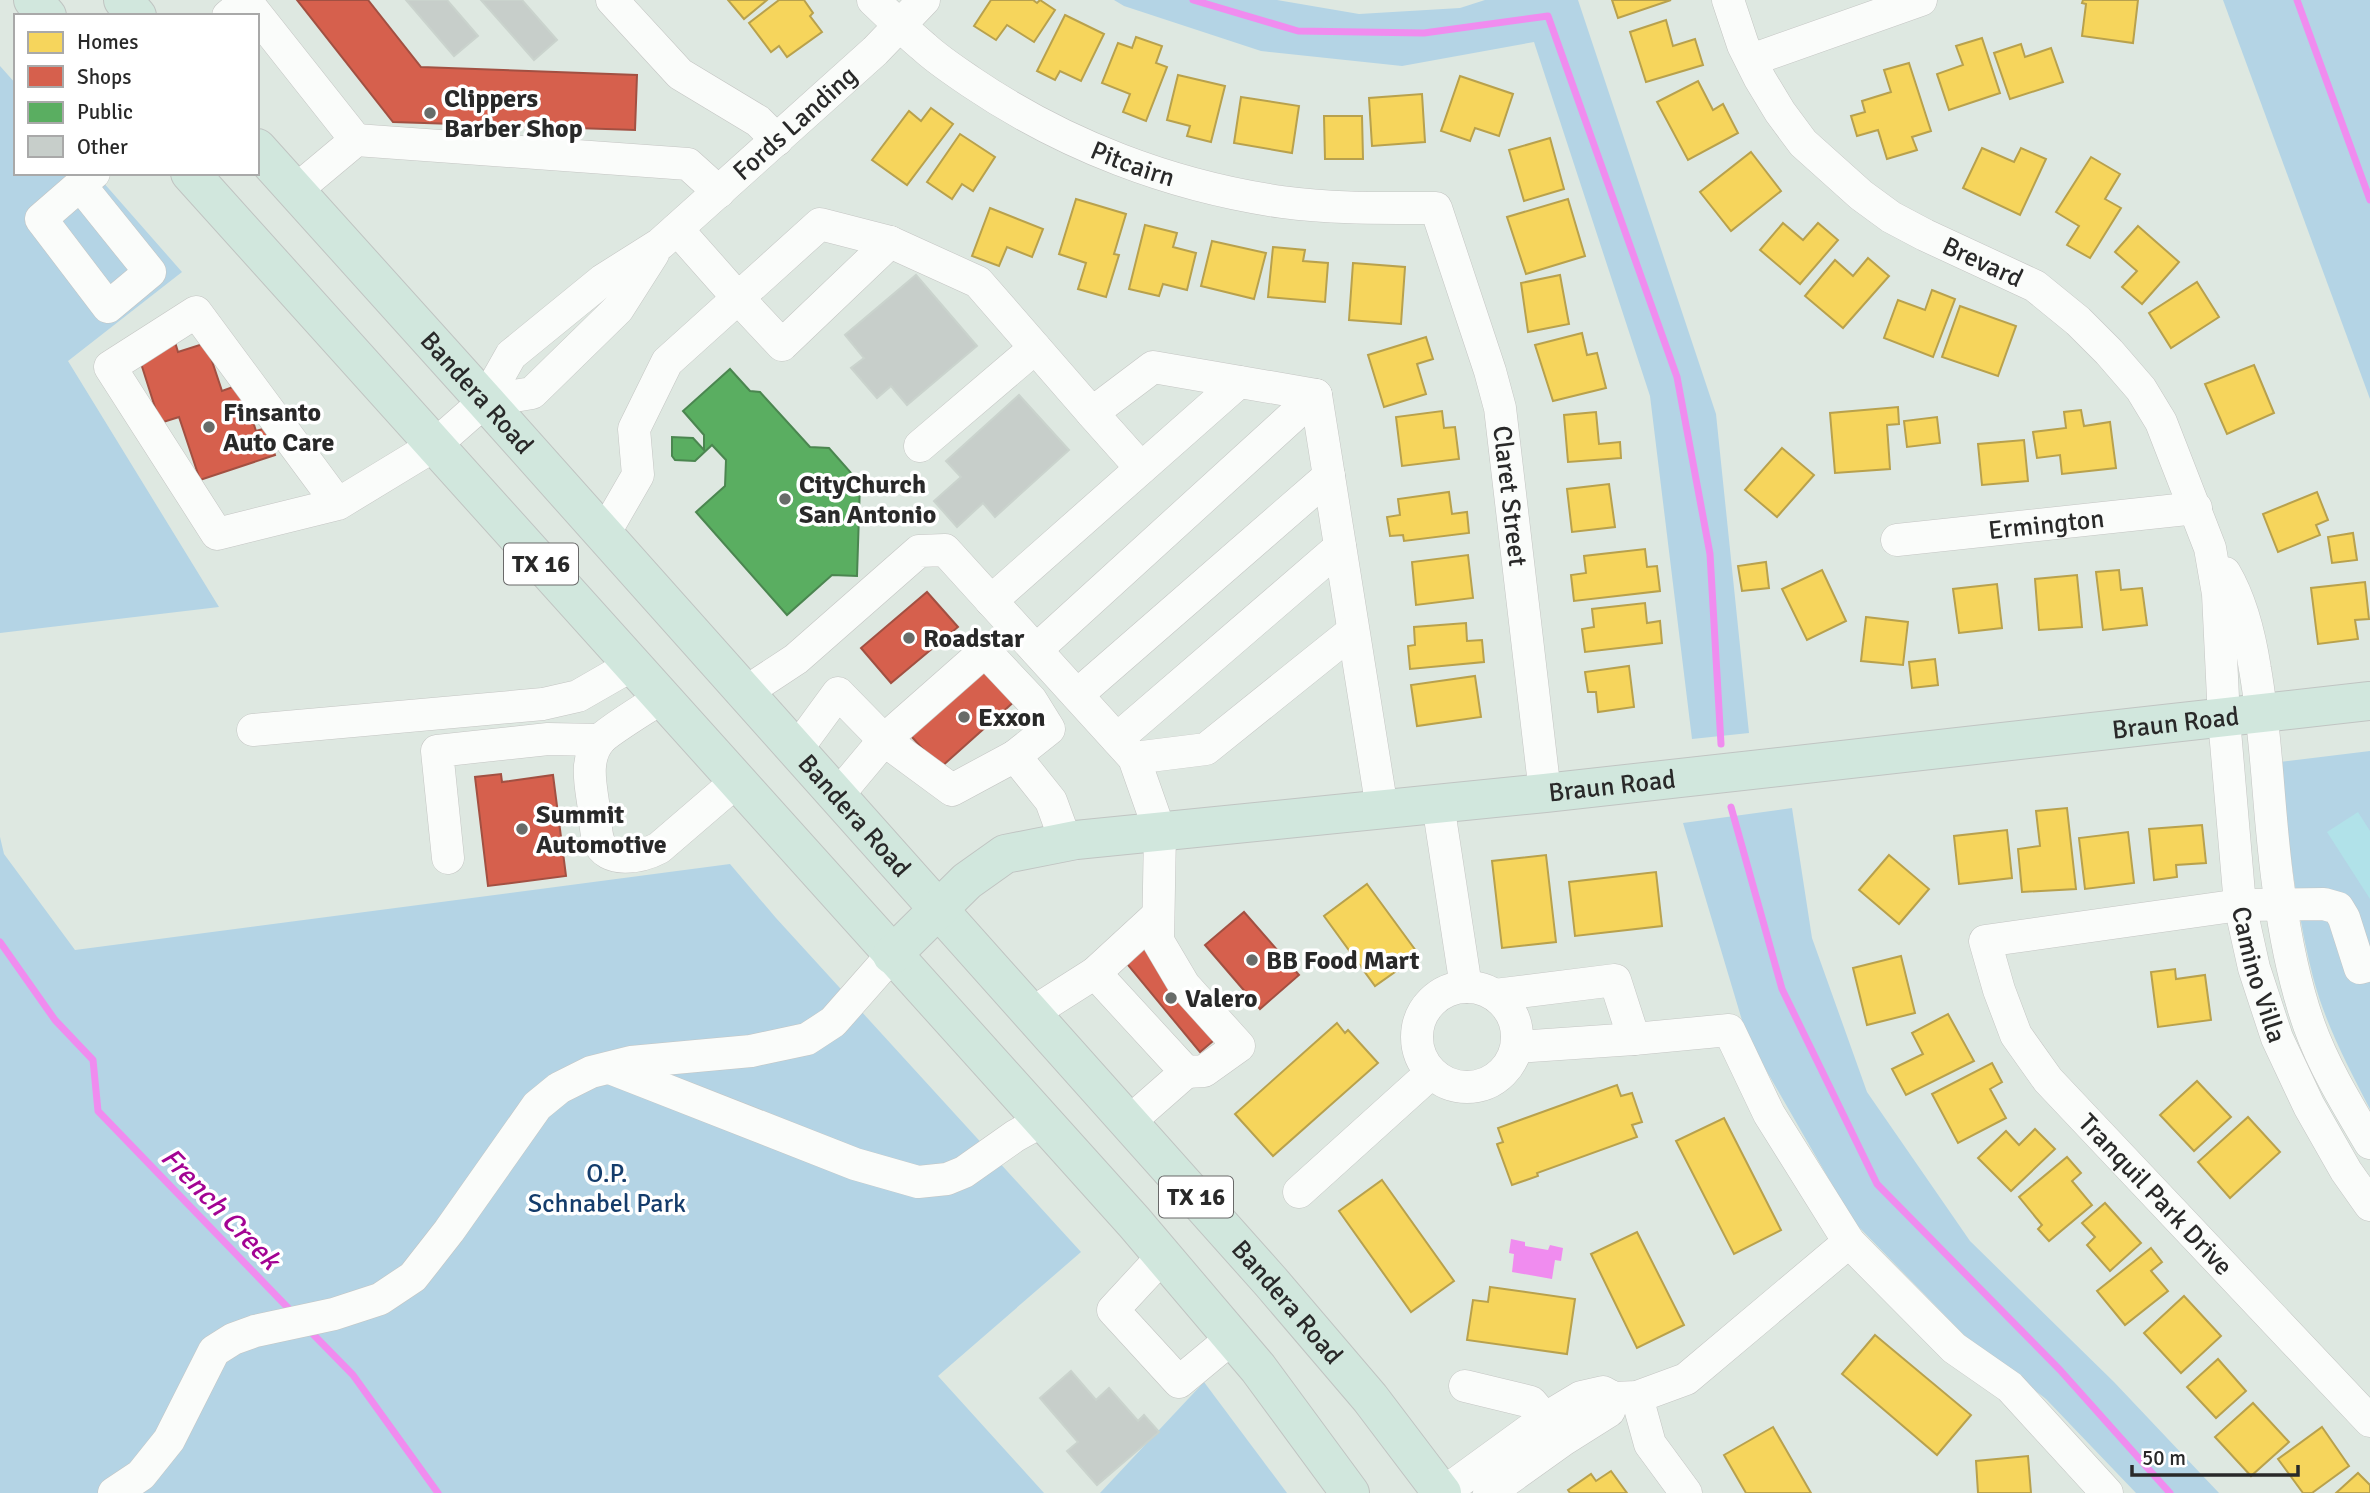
<svg xmlns="http://www.w3.org/2000/svg" width="2370" height="1493" font-family="Signika,sans-serif">
	<rect width="100%" height="100%" fill="#dee8e1"/>
	<g fill="#b4d4e5">
		<polygon points="1114,0 1277,0 1359,14 1460,8 1485,0 1578,0 1716,414 1749,733 1692,739 1650,396 1534,42 1402,66 1261,51 1124,6"/>
		<polygon points="2223,0 2370,0 2370,399"/>
		<polygon points="0,66 16,84 16,173 95,173 182,272 68,361 219,607 0,633"/>
		<path d="M2370,751V1109C2348,1067 2325,1023 2313,977C2295,906 2288,834 2279,762Z"/>
		<polygon points="1792,808 1812,938 1867,1092 1970,1241 2114,1382 2219,1493 2136,1493 2046,1399 1964,1335 1853,1221 1747,1037 1683,823"/>
		<polygon points="0,837 4,854 75,950 730,864 776,918 1081,1252 938,1376 1044,1493 0,1493"/>
		<polygon points="1204,1382 1287,1493 1100,1493"/>
	</g>
	<polygon fill="#b1e2e9" points="2358,812 2370,831 2370,899 2327,832"/>
	<polygon fill="#f08cef" points="1511,1239 1525,1242 1525,1246 1548,1250 1550,1245 1563,1248 1561,1261 1555,1260 1552,1279 1512,1272 1514,1254 1509,1253"/>
	<g fill="#f6d55c" stroke="#b8a14d" stroke-width="2">
		<polygon points="728,0 767,0 744,19"/>
		<polygon points="779,0 804,0 813,13 810,16 822,32 787,57 779,46 771,52 749,23"/>
		<polygon points="991,0 1033,0 1037,3 1040,0 1055,10 1034,42 1007,25 996,40 974,26"/>
		<polygon points="1612,0 1671,0 1618,18"/>
		<polygon points="2083,0 2138,0 2133,43 2082,36 2086,4 2082,3"/>
		<polygon points="1065,15 1104,34 1081,81 1060,71 1055,80 1037,71"/>
		<polygon points="1666,20 1673,46 1695,39 1703,65 1646,82 1630,32"/>
		<polygon points="1136,37 1162,46 1156,63 1167,67 1146,121 1123,112 1130,94 1102,83 1118,43 1132,48"/>
		<polygon points="1982,38 2000,93 1949,110 1937,74 1963,65 1956,46"/>
		<polygon points="2021,44 2025,57 2051,48 2063,82 2010,99 1994,53"/>
		<polygon points="1909,63 1931,131 1912,137 1917,150 1887,159 1878,130 1857,136 1851,116 1865,112 1862,101 1891,92 1884,70"/>
		<polygon points="1178,75 1225,86 1211,142 1187,136 1190,126 1167,120"/>
		<polygon points="1460,76 1513,94 1499,136 1475,128 1470,141 1441,131"/>
		<polygon points="1698,81 1713,110 1723,104 1738,133 1688,160 1657,102"/>
		<polygon points="1422,94 1425,142 1372,146 1369,98"/>
		<polygon points="1241,97 1299,106 1292,153 1234,143"/>
		<polygon points="931,108 953,124 907,185 872,160 909,111 921,121"/>
		<polygon points="1324,116 1362,116 1363,159 1325,159"/>
		<polygon points="960,134 995,157 973,191 962,184 952,199 927,182"/>
		<polygon points="1550,138 1564,189 1524,201 1509,150"/>
		<polygon points="1982,148 2014,162 2021,148 2046,159 2020,215 1963,188"/>
		<polygon points="1751,152 1781,191 1731,231 1700,192"/>
		<polygon points="2091,157 2120,174 2105,199 2121,208 2090,258 2067,245 2079,226 2056,212"/>
		<polygon points="1076,199 1126,214 1114,254 1119,255 1106,297 1078,289 1086,263 1059,254"/>
		<polygon points="1568,199 1585,256 1526,274 1507,217"/>
		<polygon points="990,208 1043,229 1032,257 1007,247 999,266 972,256"/>
		<polygon points="1783,223 1803,240 1818,223 1838,240 1800,284 1760,250"/>
		<polygon points="1145,225 1177,233 1173,247 1196,253 1187,290 1163,284 1159,296 1129,289"/>
		<polygon points="2138,226 2179,262 2142,304 2122,287 2137,271 2115,252"/>
		<polygon points="1212,241 1266,253 1254,299 1201,286"/>
		<polygon points="1273,247 1305,250 1303,261 1328,263 1325,302 1268,297"/>
		<polygon points="1868,258 1889,276 1843,328 1805,296 1835,260 1853,276"/>
		<polygon points="1353,263 1405,267 1401,324 1349,320"/>
		<polygon points="1560,275 1569,324 1528,332 1521,283"/>
		<polygon points="2197,282 2219,317 2171,348 2149,313"/>
		<polygon points="1932,290 1955,299 1933,357 1884,338 1898,300 1925,310"/>
		<polygon points="1960,306 2016,326 1998,376 1942,357"/>
		<polygon points="1582,333 1587,355 1597,353 1606,388 1553,401 1535,345"/>
		<polygon points="1426,337 1433,359 1417,364 1426,394 1384,407 1368,355"/>
		<polygon points="2254,365 2274,413 2227,434 2205,384"/>
		<polygon points="1898,407 1899,424 1887,425 1890,469 1835,473 1830,413"/>
		<polygon points="2081,410 2084,426 2110,422 2116,468 2062,474 2060,455 2037,458 2033,432 2066,428 2064,412"/>
		<polygon points="1442,411 1444,428 1455,427 1459,459 1402,466 1396,417"/>
		<polygon points="1596,412 1599,444 1620,442 1621,458 1568,462 1564,415"/>
		<polygon points="1937,417 1940,443 1907,447 1904,421"/>
		<polygon points="2024,440 2028,481 1982,485 1978,444"/>
		<polygon points="1782,448 1814,475 1777,517 1745,490"/>
		<polygon points="1609,484 1615,527 1572,532 1567,489"/>
		<polygon points="1449,492 1452,514 1467,512 1469,533 1404,541 1403,535 1390,536 1387,517 1400,515 1398,499"/>
		<polygon points="2317,492 2328,520 2316,525 2320,535 2278,552 2263,514"/>
		<polygon points="2353,533 2357,560 2332,563 2328,537"/>
		<polygon points="1645,549 1647,567 1657,566 1660,591 1574,601 1571,575 1586,573 1584,556"/>
		<polygon points="1468,555 1473,598 1416,605 1412,562"/>
		<polygon points="1766,562 1769,588 1742,591 1738,566"/>
		<polygon points="1822,570 1846,621 1807,640 1782,589"/>
		<polygon points="2119,570 2121,590 2142,588 2147,625 2103,630 2096,572"/>
		<polygon points="2077,575 2082,627 2039,630 2035,579"/>
		<polygon points="2365,582 2369,619 2355,620 2358,639 2318,644 2311,588"/>
		<polygon points="1997,584 2002,628 1959,633 1953,589"/>
		<polygon points="1645,603 1647,623 1660,621 1662,643 1585,652 1582,629 1594,627 1592,609"/>
		<polygon points="1866,617 1908,622 1903,665 1861,661"/>
		<polygon points="1466,623 1467,641 1482,640 1484,662 1410,669 1408,646 1415,645 1414,627"/>
		<polygon points="1935,659 1938,685 1912,688 1909,662"/>
		<polygon points="1629,666 1634,707 1598,712 1596,692 1588,692 1585,672"/>
		<polygon points="1475,676 1481,717 1417,726 1411,685"/>
		<polygon points="2067,808 2076,889 2022,892 2018,849 2040,846 2036,811"/>
		<polygon points="2202,825 2206,863 2176,865 2177,877 2154,880 2149,829"/>
		<polygon points="2007,830 2012,878 1959,884 1954,836"/>
		<polygon points="2128,832 2134,883 2085,889 2079,838"/>
		<polygon points="1546,855 1556,942 1502,948 1492,861"/>
		<polygon points="1889,855 1929,889 1899,924 1859,890"/>
		<polygon points="1656,872 1662,926 1575,936 1569,882"/>
		<polygon points="1367,884 1419,955 1375,986 1324,916"/>
		<polygon points="1901,956 1915,1013 1867,1025 1853,968"/>
		<polygon points="2175,969 2176,979 2205,975 2211,1020 2158,1027 2151,972"/>
		<polygon points="1948,1014 1974,1061 1906,1095 1892,1069 1923,1054 1912,1033"/>
		<polygon points="1337,1023 1345,1033 1348,1030 1378,1063 1273,1156 1235,1114"/>
		<polygon points="1992,1063 2002,1082 1990,1089 2006,1118 1958,1143 1932,1094"/>
		<polygon points="2197,1081 2231,1117 2194,1151 2160,1115"/>
		<polygon points="1617,1085 1621,1096 1632,1093 1642,1122 1632,1125 1637,1137 1537,1173 1538,1176 1512,1185 1497,1144 1503,1142 1498,1128"/>
		<polygon points="2248,1117 2280,1152 2230,1198 2198,1162"/>
		<polygon points="1724,1118 1781,1230 1734,1254 1676,1141"/>
		<polygon points="2035,1129 2055,1149 2011,1191 1978,1158 2006,1131 2019,1145"/>
		<polygon points="2067,1157 2081,1173 2072,1181 2092,1205 2049,1241 2038,1229 2042,1225 2019,1197"/>
		<polygon points="1382,1180 1454,1281 1411,1312 1339,1211"/>
		<polygon points="2105,1203 2141,1243 2110,1271 2087,1245 2095,1237 2082,1223"/>
		<polygon points="1637,1232 1684,1325 1637,1348 1591,1254"/>
		<polygon points="2151,1248 2162,1262 2151,1271 2168,1291 2125,1325 2097,1291"/>
		<polygon points="1490,1287 1575,1299 1567,1354 1467,1340 1473,1300 1488,1302"/>
		<polygon points="2184,1296 2221,1336 2181,1373 2144,1333"/>
		<polygon points="1875,1335 1971,1415 1937,1455 1842,1374"/>
		<polygon points="2218,1359 2246,1391 2216,1418 2187,1387"/>
		<polygon points="2253,1403 2289,1442 2251,1476 2215,1437"/>
		<polygon points="1773,1427 1811,1493 1746,1493 1724,1455"/>
		<polygon points="2322,1427 2349,1466 2312,1493 2303,1493 2278,1459"/>
		<polygon points="2028,1456 2031,1493 1978,1493 1976,1461"/>
		<polygon points="1611,1471 1627,1493 1570,1493 1568,1490 1591,1474 1596,1481"/>
		<polygon points="2358,1473 2370,1485 2370,1493 2336,1493"/>
	</g>
	<g fill="#d6604d" stroke="#a25042" stroke-width="2">
		<polygon points="297,0 368,0 421,67 637,75 635,130 393,122"/>
		<polygon points="175,342 178,352 206,343 222,391 241,384 256,431 266,428 275,455 200,480 179,417 160,423 138,354"/>
		<polygon points="927,592 958,627 891,683 861,648"/>
		<polygon points="989,667 1017,699 940,768 911,736"/>
		<polygon points="501,774 502,782 553,775 566,876 488,886 475,777"/>
		<polygon points="1244,912 1299,975 1260,1009 1205,945"/>
		<polygon points="1142,944 1219,1036 1200,1052 1123,959"/>
	</g>
	<polygon fill="#5aae61" stroke="#4b8650" stroke-width="2" points="730,369 750,391 760,392 810,447 829,448 860,483 857,576 832,575 787,615 696,512 725,486 726,460 712,445 695,461 675,460 672,456 672,437 693,438 704,450 704,435 683,411"/>
	<g fill="none" stroke-linecap="round" stroke-linejoin="round">
		<g stroke="#f08cef" stroke-width="7">
			<polyline points="1193,0 1298,31 1424,33 1548,16 1677,377 1710,554 1721,744"/>
			<polyline points="2297,0 2370,200"/>
			<polyline points="1731,807 1782,989 1877,1184 2060,1370 2170,1493"/>
			<polyline points="0,942 55,1020 93,1060 98,1111 293,1313"/>
			<polyline points="308,1329 353,1375 438,1493"/>
		</g>
	</g>
	<g fill="#c7ceca" stroke="#cad3cd" stroke-width="2">
		<polygon points="406,0 447,0 478,36 454,56"/>
		<polygon points="481,0 522,0 557,40 534,60"/>
		<polygon points="916,275 977,346 907,405 891,386 877,398 851,368 864,358 845,335"/>
		<polygon points="1019,395 1069,450 995,517 983,503 957,527 934,501 961,477 946,461"/>
		<polygon points="1071,1371 1096,1400 1109,1388 1138,1421 1144,1415 1159,1432 1097,1485 1067,1451 1078,1442 1040,1398"/>
	</g>
	<g fill="none" stroke-linecap="round" stroke-linejoin="round">
		<defs>
			<g id="minor">
				<polyline points="612,0 680,74 758,121 777,140"/>
				<path id="s1" d="M873,0C890,16 906,32 924,47C938,60 955,71 971,82C1064,145 1171,186 1282,202C1333,209 1385,208 1436,208L1490,371L1500,408L1545,793"/>
				<path id="s2" d="M1728,0L1743,45L1760,79L1780,112L1803,143L1861,195L1891,217L1925,235L2035,286L2078,321L2109,352L2141,389L2161,422L2210,548L2218,594L2224,719L2240,905L2254,968L2277,1038L2309,1106L2346,1171L2370,1205"/>
				<polyline points="228,16 246,1 356,140"/>
				<polyline points="1751,60 1921,0"/>
				<polyline points="80,185 150,272 108,307 41,219 94,173"/>
				<polyline points="295,191 356,140 688,164 719,192"/>
				<polyline points="677,229 738,298 820,224 890,242 978,282 1092,413 1153,367 1316,395 1382,809"/>
				<polyline points="485,401 532,393 618,309 653,254"/>
				<polyline points="1092,413 1141,468"/>
				<polyline points="920,446 1035,348"/>
				<path id="s3" d="M338,504L217,534L110,367L196,312L338,504L435,445L485,401L511,355L603,280L660,244L875,51L924,0"/>
				<polyline points="604,534 638,475 634,429 667,362 738,298 782,345 890,242"/>
				<path id="s4" d="M1897,540L2196,508"/>
				<path d="M2225,573C2242,602 2250,636 2255,669C2268,742 2268,817 2279,891C2285,936 2294,982 2309,1025C2324,1067 2348,1106 2370,1143"/>
				<polyline points="991,601 1239,382"/>
				<polyline points="1036,650 1316,395"/>
				<polyline points="746,692 796,659 919,551 945,550 1134,758 1160,832 1158,941 1184,985 1239,1046 1204,1071 1186,1072"/>
				<polyline points="1077,695 1329,476"/>
				<path d="M661,698C648,707 609,730 600,740C585,758 590,782 593,802C595,814 595,828 598,840C606,865 642,857 659,848L737,781"/>
				<polyline points="253,730 543,704 578,696 632,665"/>
				<polyline points="1117,739 1340,547"/>
				<polyline points="797,749 838,693 884,740 985,651 1031,700 1049,729 1015,756"/>
				<polyline points="1134,758 1206,749 1353,631"/>
				<polyline points="838,795 884,740 952,790 1015,756 1051,801 1066,842"/>
				<polyline points="1438,804 1466,987"/>
				<polyline points="448,858 437,751 548,739 600,740"/>
				<path id="s5" d="M2370,965L2360,968L2344,918L2338,908L2324,904L2240,905L1985,941L1999,990L2016,1035L2048,1080L2370,1421"/>
				<polyline points="1095,973 1158,915"/>
				<circle cx="1467" cy="1037" r="50"/>
				<polyline points="1495,995 1615,980 1634,1039 1729,1030 1769,1114 1849,1242"/>
				<polyline points="1032,1013 1095,973 1186,1072 1129,1122"/>
				<polyline points="1517,1047 1634,1039"/>
				<polyline points="610,1068 855,1164 918,1182 947,1179 964,1172 1015,1136 1042,1121"/>
				<polyline points="1299,1192 1431,1073"/>
				<polyline points="1163,1256 1113,1310 1179,1382 1232,1338"/>
				<polyline points="1465,1386 1531,1402 1558,1434"/>
				<polyline points="1637,1397 1650,1444 1686,1493"/>
				<polyline points="114,1493 141,1475 169,1440 214,1351 233,1339 255,1331 334,1314 380,1299 413,1277 449,1231 537,1106 559,1088 591,1072 631,1062 751,1051 807,1039 833,1022 892,955"/>
				<polyline points="1443,1493 1546,1418 1581,1397 1603,1392 1614,1398 1637,1397 1686,1379 1849,1242 1954,1348 2010,1387 2107,1493"/>
				<polyline points="1489,1493 1563,1440 1609,1411 1614,1398"/>
			</g>
			<g id="major">
				<polyline points="33,0 47,16"/>
				<polyline points="123,0 137,16"/>
				<path id="s6" d="M257,148L485,401L1271,1282L1370,1398L1442,1493"/>
				<polyline points="190,173 1134,1222 1258,1368 1350,1493"/>
				<path id="s7" d="M892,955L967,881L1005,854L1076,840L1545,793L2370,701"/>
			</g>
		</defs>
		<use href="#minor" stroke="#c4c5c3" stroke-width="33"/>
		<use href="#major" stroke="#c0c4c2" stroke-width="40"/>
		<use href="#minor" stroke="#fafcfa" stroke-width="32"/>
		<use href="#major" stroke="#d1e7dd" stroke-width="38"/>
	</g>
	<g fill="#686c69" stroke="#fff" stroke-width="2.5">
		<circle cx="430" cy="113" r="7"/>
		<circle cx="209" cy="427" r="7"/>
		<circle cx="785" cy="499" r="7"/>
		<circle cx="909" cy="638" r="7"/>
		<circle cx="964" cy="717" r="7"/>
		<circle cx="522" cy="829" r="7"/>
		<circle cx="1252" cy="960" r="7"/>
		<circle cx="1171" cy="998" r="7"/>
	</g>
	<g text-anchor="middle" stroke-width="7" stroke-linejoin="round" paint-order="stroke">
		<g fill="#fff" stroke="#696969" stroke-width="2">
			<rect x="504" y="543.5" width="74" height="41" rx="5"/>
			<rect x="1159" y="1176.5" width="74" height="41" rx="5"/>
		</g>
		<g font-size="24" font-weight="bold" fill="#292929">
			<text x="541" y="572">TX 16</text>
			<text x="1196" y="1205">TX 16</text>
		</g>
		<g font-size="26" font-weight="bold" fill="#292929" stroke="#fff" text-anchor="start">
			<text x="444" y="107">Clippers<tspan x="444" dy="30">Barber Shop</tspan></text>
			<text x="223" y="421">Finsanto<tspan x="223" dy="30">Auto Care</tspan></text>
			<text x="799" y="493">CityChurch<tspan x="799" dy="30">San Antonio</tspan></text>
			<text x="923" y="647">Roadstar</text>
			<text x="978" y="726">Exxon</text>
			<text x="536" y="823">Summit<tspan x="536" dy="30">Automotive</tspan></text>
			<text x="1266" y="969">BB Food Mart</text>
			<text x="1185" y="1007">Valero</text>
		</g>
		<g font-size="26" fill="#292929" stroke="#fff">
			<text dy="9" stroke="none"><textPath href="#s3" startOffset="1264">Fords Landing</textPath></text>
			<text dy="9" stroke="none"><textPath href="#s1" startOffset="310">Pitcairn</textPath></text>
			<text dy="9" stroke="none"><textPath href="#s2" startOffset="380">Brevard</textPath></text>
			<text dy="9" stroke="none"><textPath href="#s6" startOffset="329">Bandera Road</textPath></text>
			<text dy="9" stroke="none"><textPath href="#s1" startOffset="917">Claret Street</textPath></text>
			<text dy="9" stroke="none"><textPath href="#s4" startOffset="150">Ermington</textPath></text>
			<text dy="9" stroke="none"><textPath href="#s7" startOffset="1330">Braun Road</textPath></text>
			<text dy="9" stroke="none"><textPath href="#s7" startOffset="763">Braun Road</textPath></text>
			<text dy="9" stroke="none"><textPath href="#s6" startOffset="896">Bandera Road</textPath></text>
			<text dy="9" stroke="none"><textPath href="#s2" startOffset="1190">Camino Villa</textPath></text>
			<text dy="9" stroke="none"><textPath href="#s5" startOffset="742">Tranquil Park Drive</textPath></text>
			<text dy="9" stroke="none"><textPath href="#s6" startOffset="1547">Bandera Road</textPath></text>
		</g>
		<g font-size="26" fill="#143c6b" stroke="#fff">
			<text x="607" y="1182">O.P.<tspan x="607" dy="30">Schnabel Park</tspan></text>
		</g>
		<g font-size="28" font-style="italic" fill="#a30393" stroke="#fff">
			<text transform="translate(221 1208) rotate(46)" y="10">French Creek</text>
		</g>
	</g>
	<rect x="14" y="14" width="245" height="161" fill="#ffffff" stroke="#a9a9a9" stroke-width="2"/>
	<rect x="28" y="32" width="35" height="21" fill="#f6d55c" stroke="#a9a9a9" stroke-width="2"/>
	<text x="77" y="49" font-size="21" fill="#292929">Homes</text>
	<rect x="28" y="66" width="35" height="21" fill="#d6604d" stroke="#a9a9a9" stroke-width="2"/>
	<text x="77" y="84" font-size="21" fill="#292929">Shops</text>
	<rect x="28" y="102" width="35" height="21" fill="#5aae61" stroke="#a9a9a9" stroke-width="2"/>
	<text x="77" y="119" font-size="21" fill="#292929">Public</text>
	<rect x="28" y="136" width="35" height="21" fill="#c7ceca" stroke="#a9a9a9" stroke-width="2"/>
	<text x="77" y="154" font-size="21" fill="#292929">Other</text>
	<path d="M2132 1465v10h166v-10" fill="none" stroke="#292929" stroke-width="3.5"/>
	<text x="2142" y="1465" font-size="21" fill="#292929" stroke="#ffffff" stroke-width="5" paint-order="stroke">50 m</text>
</svg>
